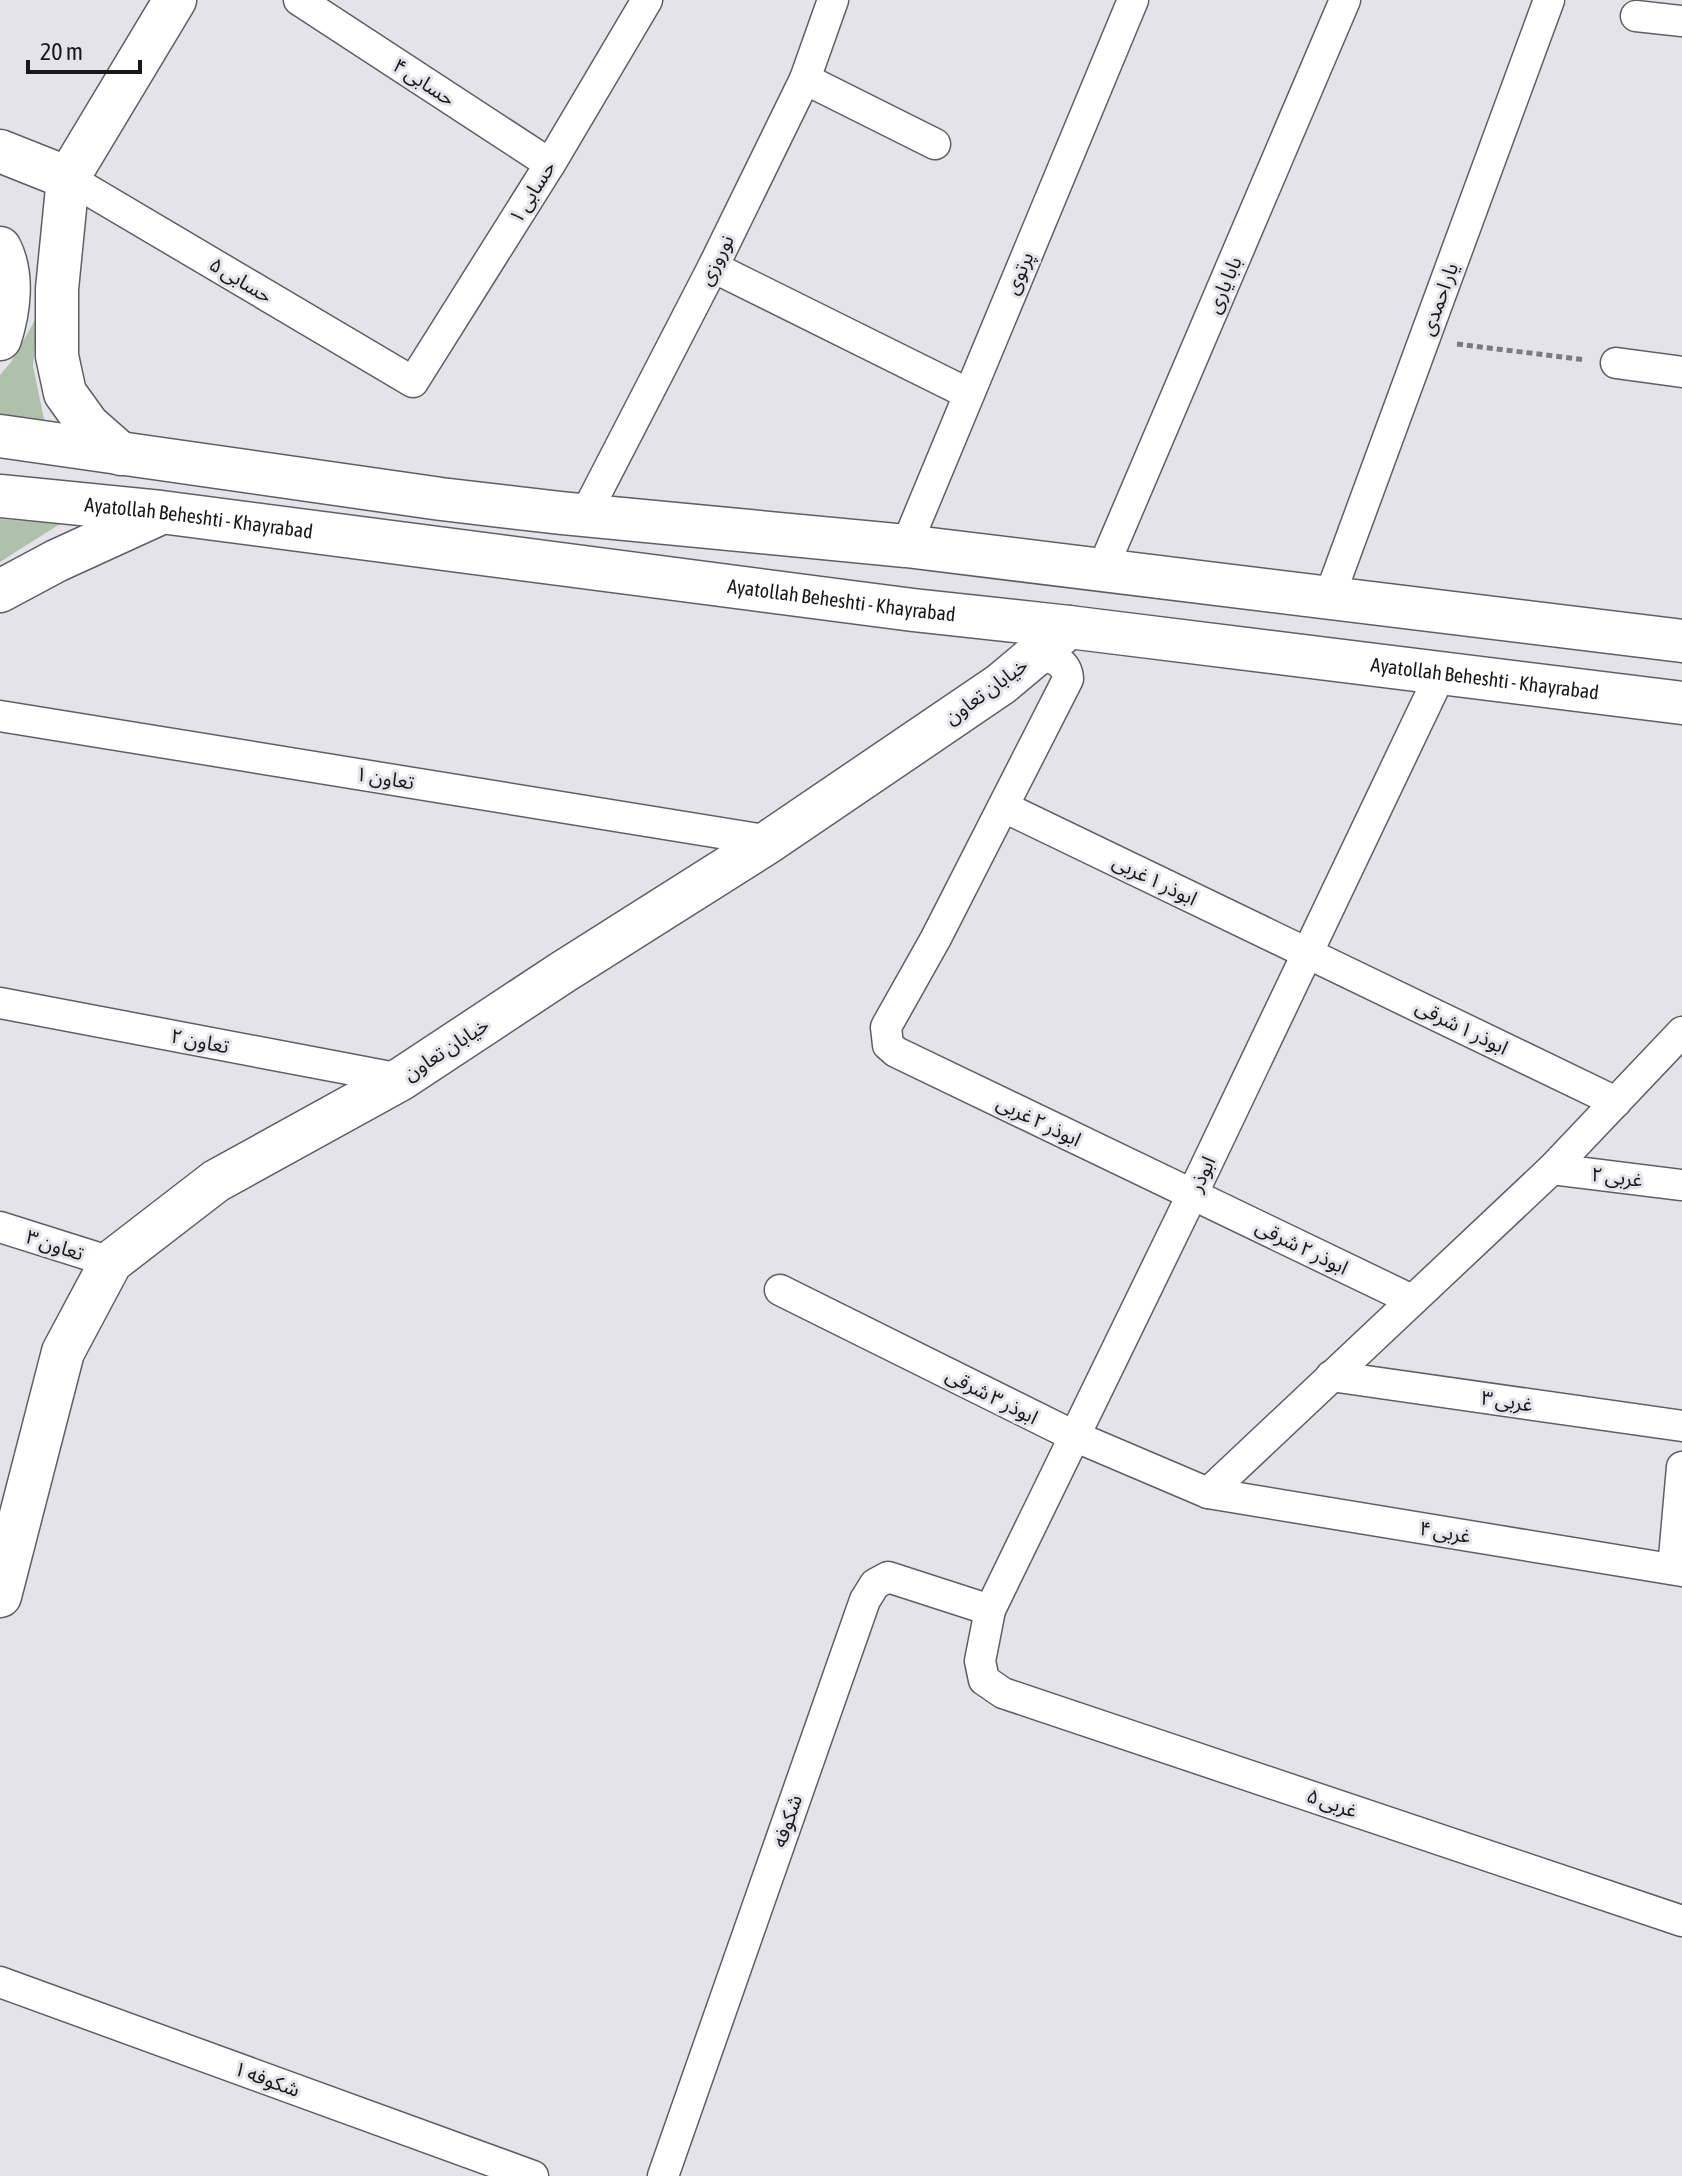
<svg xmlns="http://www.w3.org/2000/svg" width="1682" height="2176" font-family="'Asap Condensed','Noto Sans Arabic',sans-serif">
	<rect width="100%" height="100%" fill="#e4e3ea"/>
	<g fill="#aec1ab">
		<polygon points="38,315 33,366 45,424 0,417 0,375 11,362"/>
		<polygon points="0,519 60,524 0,562"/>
	</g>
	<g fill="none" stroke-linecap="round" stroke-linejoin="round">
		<defs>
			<g id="street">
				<polyline points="299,0 550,164"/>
				<polyline points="1636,16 1682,21"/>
				<polyline points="805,79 935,144"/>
				<polyline points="68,178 413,382 550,164 647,0"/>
				<polyline points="713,267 969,394"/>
				<polyline points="1616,363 1682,372"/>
				<polyline points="585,515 713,267 805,79 833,0"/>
				<polyline points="906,546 1133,0"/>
				<polyline points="1102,570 1345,0"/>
				<polyline points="1329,598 1549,0"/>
				<path d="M1037,653C1052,658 1067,661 1068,679L936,938L886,1027L888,1045L896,1052L1412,1300"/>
				<polyline points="1441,673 1192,1195 990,1610 980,1661 984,1680 1003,1693 1682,1921"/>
				<polyline points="0,716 770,841"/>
				<polyline points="1004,807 1616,1102"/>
				<polyline points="0,1003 401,1079"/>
				<polyline points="1552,1169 1682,1185"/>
				<polyline points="0,1227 111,1262"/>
				<polyline points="780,1290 1074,1436 1208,1493 1682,1571"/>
				<polyline points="1331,1376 1682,1426"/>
				<polyline points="1208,1493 1552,1169 1682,1032"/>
				<polyline points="1673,1569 1682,1467"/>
				<polyline points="0,1982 533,2176"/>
				<polyline points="663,2176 865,1600 875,1584 888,1577 990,1610"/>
			</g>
			<g id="secondary">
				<polyline points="0,151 68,178"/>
				<path d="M0,248C14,275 9,311 0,339"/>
				<polyline points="0,436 441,499 561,513 906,546 1682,641"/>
				<polyline points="121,454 88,425 65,393 57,356 57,289 68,178 175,0"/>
				<path id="s1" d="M0,496L161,512L913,610L1069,627L1682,703"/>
				<polyline points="0,591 56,561 161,513"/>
				<polyline points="0,1596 63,1352 111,1262 216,1181 401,1079 563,972 770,841 1001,684 1069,627"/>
			</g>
		</defs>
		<use href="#street" stroke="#5f5e64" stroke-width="33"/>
		<use href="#secondary" stroke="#5f5e64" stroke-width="45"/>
		<polyline stroke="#7b7b7f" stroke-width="5" stroke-dasharray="6 4" stroke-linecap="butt" points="1457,344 1586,360"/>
		<use href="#street" stroke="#fff" stroke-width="30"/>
		<use href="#secondary" stroke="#fff" stroke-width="42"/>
	</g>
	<g text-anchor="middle" stroke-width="6" stroke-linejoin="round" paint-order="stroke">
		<g font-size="20" fill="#18181a" stroke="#e4e3ea">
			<text transform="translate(424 82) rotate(33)" y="7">حسابی ۴</text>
			<text transform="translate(532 192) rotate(-58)" y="7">حسابی ۱</text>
			<text transform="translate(716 260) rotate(-63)" y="7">نوروزی</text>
			<text transform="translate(1019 273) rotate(-67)" y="7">پرتوی</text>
			<text transform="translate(241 280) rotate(31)" y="7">حسابی ۵</text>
			<text transform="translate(1224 285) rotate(-67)" y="7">بابا یاری</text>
			<text transform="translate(1439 299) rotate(-70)" y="7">یار احمدی</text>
			<text dy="7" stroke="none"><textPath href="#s1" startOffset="200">Ayatollah Beheshti - Khayrabad</textPath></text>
			<text dy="7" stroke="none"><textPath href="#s1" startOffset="848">Ayatollah Beheshti - Khayrabad</textPath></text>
			<text dy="7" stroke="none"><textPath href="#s1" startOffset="1496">Ayatollah Beheshti - Khayrabad</textPath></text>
			<text transform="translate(986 691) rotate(-36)" y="7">خیابان تعاون</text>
			<text transform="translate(385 778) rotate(9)" y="7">تعاون ۱</text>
			<text transform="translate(1155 880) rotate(26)" y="7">ابوذر ۱ غربی</text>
			<text transform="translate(1462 1027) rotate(26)" y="7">ابوذر ۱ شرقی</text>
			<text transform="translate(200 1041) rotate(11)" y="7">تعاون ۲</text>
			<text transform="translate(446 1049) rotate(-33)" y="7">خیابان تعاون</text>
			<text transform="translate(1039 1121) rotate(26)" y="7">ابوذر ۲ غربی</text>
			<text transform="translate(1202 1174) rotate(-65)" y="7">ابوذر</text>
			<text transform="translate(1617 1177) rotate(7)" y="7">غربی ۲</text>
			<text transform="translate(55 1245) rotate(18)" y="7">تعاون ۳</text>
			<text transform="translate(1302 1247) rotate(26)" y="7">ابوذر ۲ شرقی</text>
			<text transform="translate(992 1396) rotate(27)" y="7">ابوذر ۳ شرقی</text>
			<text transform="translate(1507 1401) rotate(8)" y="7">غربی ۳</text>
			<text transform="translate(1445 1532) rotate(9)" y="7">غربی ۴</text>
			<text transform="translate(1332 1803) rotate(19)" y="7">غربی ۵</text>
			<text transform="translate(787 1821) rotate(-71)" y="7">شکوفه</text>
			<text transform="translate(267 2079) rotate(20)" y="7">شکوفه ۱</text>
		</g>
	</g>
	<path d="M28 60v12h112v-12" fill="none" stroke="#18181a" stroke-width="4"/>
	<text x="40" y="60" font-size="24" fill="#18181a" stroke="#e4e3ea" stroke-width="6" paint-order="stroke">20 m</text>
</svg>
